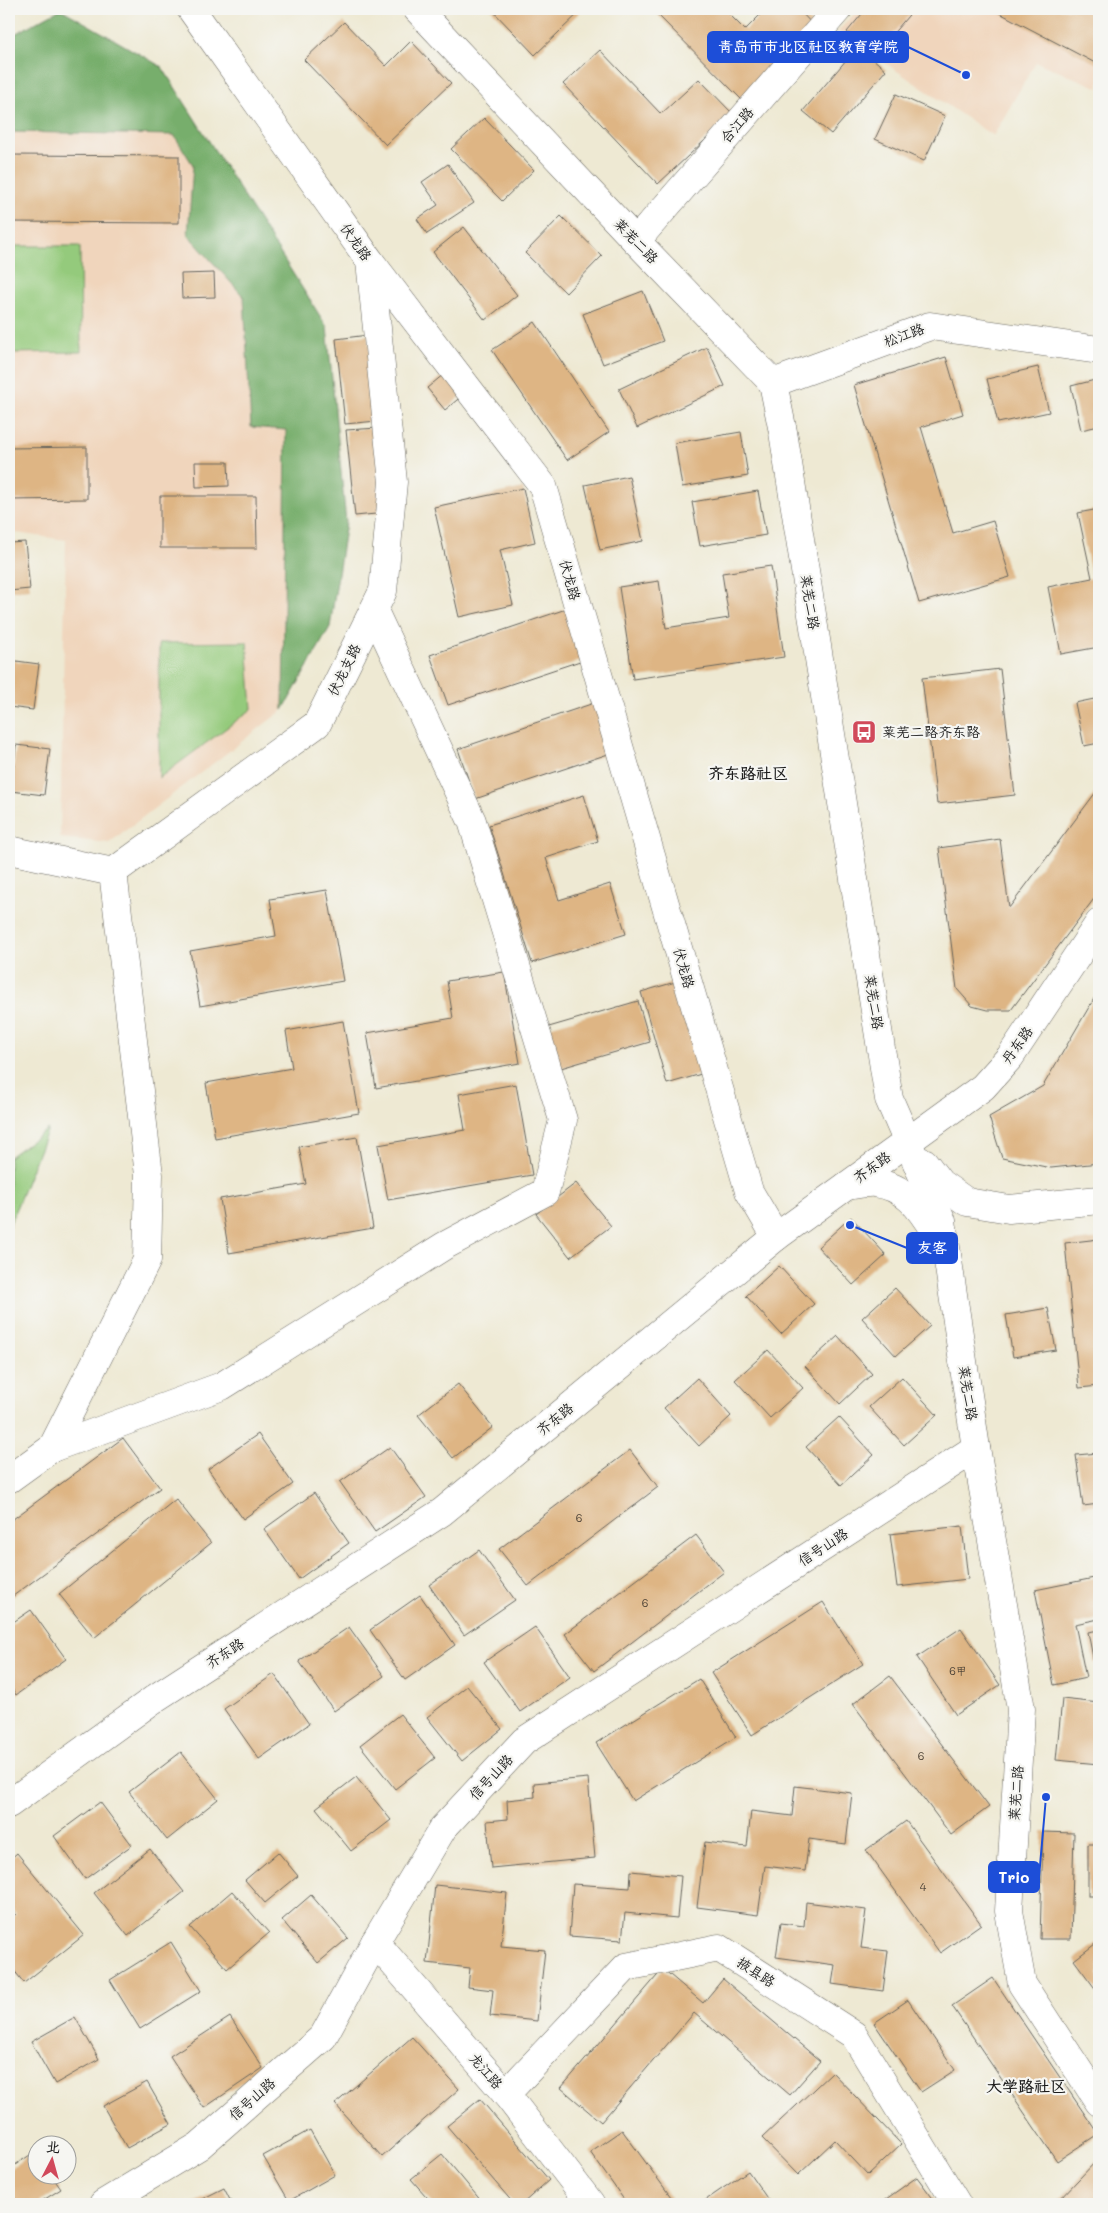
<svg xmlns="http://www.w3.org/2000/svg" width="1108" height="2213" font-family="Mali,'LXGW WenKai TC',sans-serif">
	<rect width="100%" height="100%" fill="#f6f6f2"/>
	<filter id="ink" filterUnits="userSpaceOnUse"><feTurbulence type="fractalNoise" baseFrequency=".02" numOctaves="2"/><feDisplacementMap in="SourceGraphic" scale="10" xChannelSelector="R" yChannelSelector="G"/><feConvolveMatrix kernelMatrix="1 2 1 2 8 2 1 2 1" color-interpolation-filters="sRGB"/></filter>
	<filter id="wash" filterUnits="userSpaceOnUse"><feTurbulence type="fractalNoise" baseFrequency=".0096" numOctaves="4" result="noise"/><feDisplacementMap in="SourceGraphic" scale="20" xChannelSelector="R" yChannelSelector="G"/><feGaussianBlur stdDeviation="1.12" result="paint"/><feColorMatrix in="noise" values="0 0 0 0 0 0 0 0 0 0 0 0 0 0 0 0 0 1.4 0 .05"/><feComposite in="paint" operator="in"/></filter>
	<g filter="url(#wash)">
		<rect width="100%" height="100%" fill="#eee9d3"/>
		<g fill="#f0d5bc">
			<polygon points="859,9 1099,9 1099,88 1036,62 993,136 838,31"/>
			<polygon points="38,21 139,53 192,118 286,429 283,710 109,843 60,838 66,540 9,532 9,49"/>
		</g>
		<g fill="#94ca7c" stroke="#58734c">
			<polygon points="9,246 80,246 81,352 9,353"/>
			<polygon points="247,642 252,709 159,778 159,643"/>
			<polygon points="48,1129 9,1226 9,1157"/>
		</g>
		<polygon fill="#77ae6c" stroke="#4a6544" points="61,9 162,67 327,327 346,522 330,627 283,710 286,430 251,427 244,297 188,235 193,165 174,135 9,132 9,37"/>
		<g id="blocks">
			<g fill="#deb584">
				<polygon points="491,9 583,9 535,55"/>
				<polygon points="652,9 724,9 745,30 766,9 798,9 816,28 742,100"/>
				<polygon points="866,9 914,9 874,56 847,32"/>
				<polygon points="992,9 1099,9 1099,65"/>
				<polygon points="344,22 386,66 411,41 451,83 386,145 304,60"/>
				<polygon points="858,46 886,70 831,134 803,111"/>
				<polygon points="600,50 661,114 699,79 733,114 658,184 563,84"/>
				<polygon points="896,94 945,116 924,161 875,139"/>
				<polygon points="484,118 534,170 502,201 451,149"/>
				<polygon points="9,155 179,156 179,223 9,222"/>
				<polygon points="448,164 474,203 427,234 417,219 438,205 422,182"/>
				<polygon points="561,216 602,256 566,293 525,253"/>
				<polygon points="464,227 517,295 485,320 433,252"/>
				<polygon points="214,273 215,297 182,298 181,274"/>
				<polygon points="643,291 663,341 603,364 583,314"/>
				<polygon points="535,322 609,432 567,460 492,350"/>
				<polygon points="368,335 377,421 345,424 336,339"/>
				<polygon points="707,347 725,386 637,428 619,389"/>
				<polygon points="946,357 963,414 921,427 953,533 993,521 1010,577 919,603 854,385"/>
				<polygon points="1038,367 1049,412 998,423 987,379"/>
				<polygon points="444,374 463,395 445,410 427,388"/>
				<polygon points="1099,379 1099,426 1081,430 1071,386"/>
				<polygon points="378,428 386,513 355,516 346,430"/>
				<polygon points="741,432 748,476 682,487 675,443"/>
				<polygon points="87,447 87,499 9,500 9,448"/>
				<polygon points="195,462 228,462 229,486 196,487"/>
				<polygon points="629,476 643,541 600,550 585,485"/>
				<polygon points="523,488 535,542 500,550 513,605 459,617 434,507"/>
				<polygon points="758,491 766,535 700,546 692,502"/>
				<polygon points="160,496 256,496 257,548 160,548"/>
				<polygon points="1099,509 1099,647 1061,654 1048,587 1092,578 1078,513"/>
				<polygon points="25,542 30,589 9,591 9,543"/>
				<polygon points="771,566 784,657 633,679 619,587 659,581 666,628 729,618 722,573"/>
				<polygon points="569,608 586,659 448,705 430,655"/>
				<polygon points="9,660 39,664 33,710 9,707"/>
				<polygon points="1000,669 1015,795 937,804 922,678"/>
				<polygon points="1099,698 1099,743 1084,746 1075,703"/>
				<polygon points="597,702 614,752 475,799 458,749"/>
				<polygon points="16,745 50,749 44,795 11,791"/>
				<polygon points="1099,788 1099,892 1011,1010 987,1010 972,1006 957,989 939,848 1000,839 1009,908"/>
				<polygon points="584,795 598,841 546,858 559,900 610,884 626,934 532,963 489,825"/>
				<polygon points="327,890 343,981 200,1006 190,951 276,936 270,899"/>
				<polygon points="504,972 520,1063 376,1088 367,1033 453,1018 447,981"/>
				<polygon points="682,980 708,1072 667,1084 641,992"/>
				<polygon points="1099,990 1099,1101 1096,1106 1099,1106 1099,1163 1051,1168 1002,1158 989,1117 1043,1086"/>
				<polygon points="638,1001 650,1042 554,1070 542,1029"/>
				<polygon points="343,1021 359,1113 215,1138 206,1083 292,1068 286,1031"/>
				<polygon points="516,1084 532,1175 388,1200 378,1145 465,1130 459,1094"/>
				<polygon points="357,1137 373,1228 229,1253 220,1199 306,1184 299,1147"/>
				<polygon points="576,1183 611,1226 570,1257 536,1214"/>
				<polygon points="851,1217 886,1255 853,1285 818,1247"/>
				<polygon points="1099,1239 1099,1386 1079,1388 1065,1243"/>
				<polygon points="779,1266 814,1304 781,1334 746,1296"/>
				<polygon points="895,1288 930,1326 896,1356 862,1318"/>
				<polygon points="1048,1308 1056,1350 1013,1357 1006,1315"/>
				<polygon points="838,1336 872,1374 840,1404 805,1366"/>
				<polygon points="768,1350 803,1388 770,1418 735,1380"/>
				<polygon points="902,1377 937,1415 904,1445 869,1407"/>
				<polygon points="697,1378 731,1416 699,1446 664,1408"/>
				<polygon points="458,1384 493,1427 453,1458 418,1415"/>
				<polygon points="839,1417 874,1455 841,1485 806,1447"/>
				<polygon points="258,1434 293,1484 243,1519 208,1469"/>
				<polygon points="123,1438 160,1488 9,1599 9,1522"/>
				<polygon points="390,1447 426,1497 375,1532 340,1482"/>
				<polygon points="630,1450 658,1487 528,1586 499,1549"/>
				<polygon points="1099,1453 1099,1504 1083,1506 1076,1455"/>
				<polygon points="314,1493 349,1543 299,1579 264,1529"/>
				<polygon points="176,1499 211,1543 94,1638 59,1594"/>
				<polygon points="962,1526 968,1579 897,1587 890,1534"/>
				<polygon points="696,1535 724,1572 594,1671 565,1634"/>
				<polygon points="479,1550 515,1600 464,1635 429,1585"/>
				<polygon points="1099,1577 1099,1619 1075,1624 1086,1678 1054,1685 1035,1590"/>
				<polygon points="420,1595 455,1645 405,1680 370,1630"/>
				<polygon points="823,1602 863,1664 752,1735 711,1673"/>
				<polygon points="31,1610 66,1659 16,1695 9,1684 9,1625"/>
				<polygon points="349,1627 384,1676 334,1711 299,1661"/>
				<polygon points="535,1627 570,1677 520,1712 484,1662"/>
				<polygon points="961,1628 1000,1685 956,1715 917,1657"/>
				<polygon points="1099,1630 1099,1662 1094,1663 1088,1632"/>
				<polygon points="274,1674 309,1724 259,1759 224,1709"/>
				<polygon points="890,1676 989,1807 951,1835 853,1704"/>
				<polygon points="699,1679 736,1737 633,1801 596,1743"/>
				<polygon points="467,1686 502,1729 462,1761 427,1717"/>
				<polygon points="1062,1699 1099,1703 1099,1764 1056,1760"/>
				<polygon points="400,1714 435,1758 395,1789 360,1745"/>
				<polygon points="181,1752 218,1799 167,1840 129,1792"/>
				<polygon points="356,1777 391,1820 351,1851 316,1808"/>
				<polygon points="588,1778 595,1858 491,1868 487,1821 508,1819 507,1800 535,1797 534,1783"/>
				<polygon points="795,1786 852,1793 846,1844 809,1839 805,1871 765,1866 758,1915 697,1907 705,1842 747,1847 751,1811 792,1816"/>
				<polygon points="100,1802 132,1845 85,1879 54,1836"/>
				<polygon points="906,1821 981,1924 940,1953 866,1850"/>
				<polygon points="1043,1832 1074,1833 1071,1939 1040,1939"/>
				<rect x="1088" y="1844" width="11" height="52"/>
				<polygon points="150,1849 184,1892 128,1936 94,1893"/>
				<polygon points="278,1852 298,1876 265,1903 245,1880"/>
				<polygon points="17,1853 84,1935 24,1983 9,1964 9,1920 16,1914 9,1906 9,1860"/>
				<polygon points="631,1871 681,1876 677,1918 625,1913 622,1940 569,1936 573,1884 630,1888"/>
				<polygon points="435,1885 507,1893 501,1946 545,1950 537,2021 490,2016 493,1990 468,1987 470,1968 427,1963"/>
				<polygon points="232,1891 269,1933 227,1969 190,1927"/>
				<polygon points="311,1895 348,1938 318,1963 282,1920"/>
				<polygon points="806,1902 866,1910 861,1948 888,1951 883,1991 832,1984 835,1965 776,1957 781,1923 804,1926"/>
				<polygon points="1099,1941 1099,1989 1097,1991 1074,1960"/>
				<polygon points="171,1942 201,1991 140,2029 110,1980"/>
				<polygon points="663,1969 703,2003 723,1979 820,2061 790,2095 694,2013 601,2122 561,2088"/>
				<polygon points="993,1978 1098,2134 1057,2161 952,2006"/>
				<polygon points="908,2000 955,2070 921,2092 874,2023"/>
				<polygon points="75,2017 99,2059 55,2084 31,2042"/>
				<polygon points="230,2017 263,2068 204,2108 170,2056"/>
				<polygon points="412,2037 459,2089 382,2157 335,2104"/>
				<polygon points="832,2072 901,2144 868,2175 835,2140 798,2175 762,2138"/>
				<polygon points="147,2082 171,2124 127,2148 103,2106"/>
				<polygon points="480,2099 549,2180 522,2204 514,2204 447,2126"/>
				<polygon points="310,2130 335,2175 289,2201 263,2156"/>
				<polygon points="622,2130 671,2197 661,2204 627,2204 590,2152"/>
				<polygon points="36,2151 38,2176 52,2176 61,2189 37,2204 9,2204 9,2169"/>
				<polygon points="442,2154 482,2202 479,2204 433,2204 411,2179"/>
				<polygon points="1098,2159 1099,2204 1062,2204 1058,2201"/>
				<polygon points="748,2171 771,2204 700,2204"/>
				<polygon points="917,2177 937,2204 879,2204"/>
				<polygon points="224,2188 232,2204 192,2204"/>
			</g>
		</g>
	</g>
	<g filter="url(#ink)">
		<use href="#blocks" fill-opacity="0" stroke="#66645c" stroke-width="1"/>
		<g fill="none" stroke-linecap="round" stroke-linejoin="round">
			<defs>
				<g id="minor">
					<polyline points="191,9 370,261 543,486 749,1191 776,1237"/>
					<polyline points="417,9 636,241 773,383 783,432 889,1099 942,1221 976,1448 1021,1709 1009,1911 1022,1984 1099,2102"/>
					<polyline points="773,383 930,326 1099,350"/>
					<polyline points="9,850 113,872 317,724 383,591 393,482 370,261"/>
					<polyline points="924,1162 940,1183 967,1202 1009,1209 1099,1200"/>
					<path d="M847,1186C855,1185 866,1182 875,1183C904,1186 920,1207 934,1231"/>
					<polyline points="52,1448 222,1386 444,1246 545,1192 563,1120 472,821 374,611"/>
					<polyline points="9,1479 52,1448 147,1260 149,1175 113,872"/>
					<polyline points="9,1804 157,1697 442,1512 776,1237 983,1087 1010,1057 1099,923"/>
					<polyline points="375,1942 506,2094 591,2204"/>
					<polyline points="506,2094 626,1967 719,1948 854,2035 957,2204"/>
					<polyline points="103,2204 199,2146 323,2037 375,1942 443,1828 524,1741 976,1448"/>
				</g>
				<polyline id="tertiary" points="636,241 838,9"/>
			</defs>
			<use href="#minor" stroke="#66645c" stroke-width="29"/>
			<use href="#tertiary" stroke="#66645c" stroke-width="29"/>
			<use href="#minor" stroke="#fff" stroke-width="28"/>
			<use href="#tertiary" stroke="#fff" stroke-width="28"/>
		</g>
	</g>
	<defs>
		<symbol id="bus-square" viewBox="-11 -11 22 22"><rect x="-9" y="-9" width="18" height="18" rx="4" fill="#d1495b" stroke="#f6f6f2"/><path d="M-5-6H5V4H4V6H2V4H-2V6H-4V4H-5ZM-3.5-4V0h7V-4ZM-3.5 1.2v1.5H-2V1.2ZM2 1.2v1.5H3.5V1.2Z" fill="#fff"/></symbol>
	</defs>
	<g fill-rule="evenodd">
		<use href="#bus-square" x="850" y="718" width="28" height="28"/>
	</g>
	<g text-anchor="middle" stroke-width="4.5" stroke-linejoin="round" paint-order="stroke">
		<g font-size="11" fill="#4c4236">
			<text x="579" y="1522">6</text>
			<text x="645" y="1607">6</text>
			<text x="958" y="1675">6甲</text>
			<text x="921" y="1760">6</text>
			<text x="923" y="1891">4</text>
		</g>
		<g font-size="14" fill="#1c1c1c" stroke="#f6f6f2">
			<text transform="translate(737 125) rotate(-49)" y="5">合江路</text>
			<text transform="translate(636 241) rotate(46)" y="5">莱芜二路</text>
			<text transform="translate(356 242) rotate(55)" y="5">伏龙路</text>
			<text transform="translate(904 335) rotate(-20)" y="5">松江路</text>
			<text transform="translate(570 580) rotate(74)" y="5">伏龙路</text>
			<text transform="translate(810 602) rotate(81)" y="5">莱芜二路</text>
			<text transform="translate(344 670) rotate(-64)" y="5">伏龙支路</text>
			<text transform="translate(684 968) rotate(74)" y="5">伏龙路</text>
			<text transform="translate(874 1002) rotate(81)" y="5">莱芜二路</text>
			<text transform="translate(1017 1045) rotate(-54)" y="5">丹东路</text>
			<text transform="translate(872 1167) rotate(-36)" y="5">齐东路</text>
			<text transform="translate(968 1393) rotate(81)" y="5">莱芜二路</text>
			<text transform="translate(555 1419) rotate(-39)" y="5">齐东路</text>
			<text transform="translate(823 1547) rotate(-33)" y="5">信号山路</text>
			<text transform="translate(225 1653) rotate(-33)" y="5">齐东路</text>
			<text transform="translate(491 1777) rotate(-47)" y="5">信号山路</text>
			<text transform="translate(1016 1793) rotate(-86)" y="5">莱芜二路</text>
			<text transform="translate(756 1972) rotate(33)" y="5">掖县路</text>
			<text transform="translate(486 2071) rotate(49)" y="5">龙江路</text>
			<text transform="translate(252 2099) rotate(-41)" y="5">信号山路</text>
		</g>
		<g font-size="14" fill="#1c1c1c" stroke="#f6f6f2" text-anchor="start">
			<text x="882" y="737">莱芜二路齐东路</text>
		</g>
		<g font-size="16" font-weight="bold" fill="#1c1c1c" stroke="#f6f6f2">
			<text x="748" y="779">齐东路社区</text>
			<text x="1026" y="2092">大学路社区</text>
		</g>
	</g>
	<path fill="none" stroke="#1d4ed8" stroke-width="2" d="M966 75L908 47M850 1225L907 1248M1046 1797L1039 1877"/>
	<g fill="#1d4ed8" stroke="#f6f6f2" stroke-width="2">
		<circle cx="966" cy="75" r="5"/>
		<circle cx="850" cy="1225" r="5"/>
		<circle cx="1046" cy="1797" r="5"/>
	</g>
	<g fill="#1d4ed8" stroke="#1d4ed8" stroke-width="2">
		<rect x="708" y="32" width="200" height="30" rx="5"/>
		<rect x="907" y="1233" width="50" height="30" rx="5"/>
		<rect x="989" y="1862" width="50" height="30" rx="5"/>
	</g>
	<g font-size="15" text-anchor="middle" font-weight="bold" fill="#fff">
		<text x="808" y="52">青岛市市北区社区教育学院</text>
		<text x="932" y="1253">友客</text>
		<text x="1014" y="1883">Trio</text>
	</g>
	<rect width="1108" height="2213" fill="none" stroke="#f6f6f2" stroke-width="30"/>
	<g transform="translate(52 2160) rotate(6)"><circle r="24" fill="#f6f6f2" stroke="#9f9f9c"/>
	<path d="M0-4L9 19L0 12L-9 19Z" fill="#d1495b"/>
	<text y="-8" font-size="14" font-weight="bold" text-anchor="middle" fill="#1c1c1c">北</text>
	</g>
</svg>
